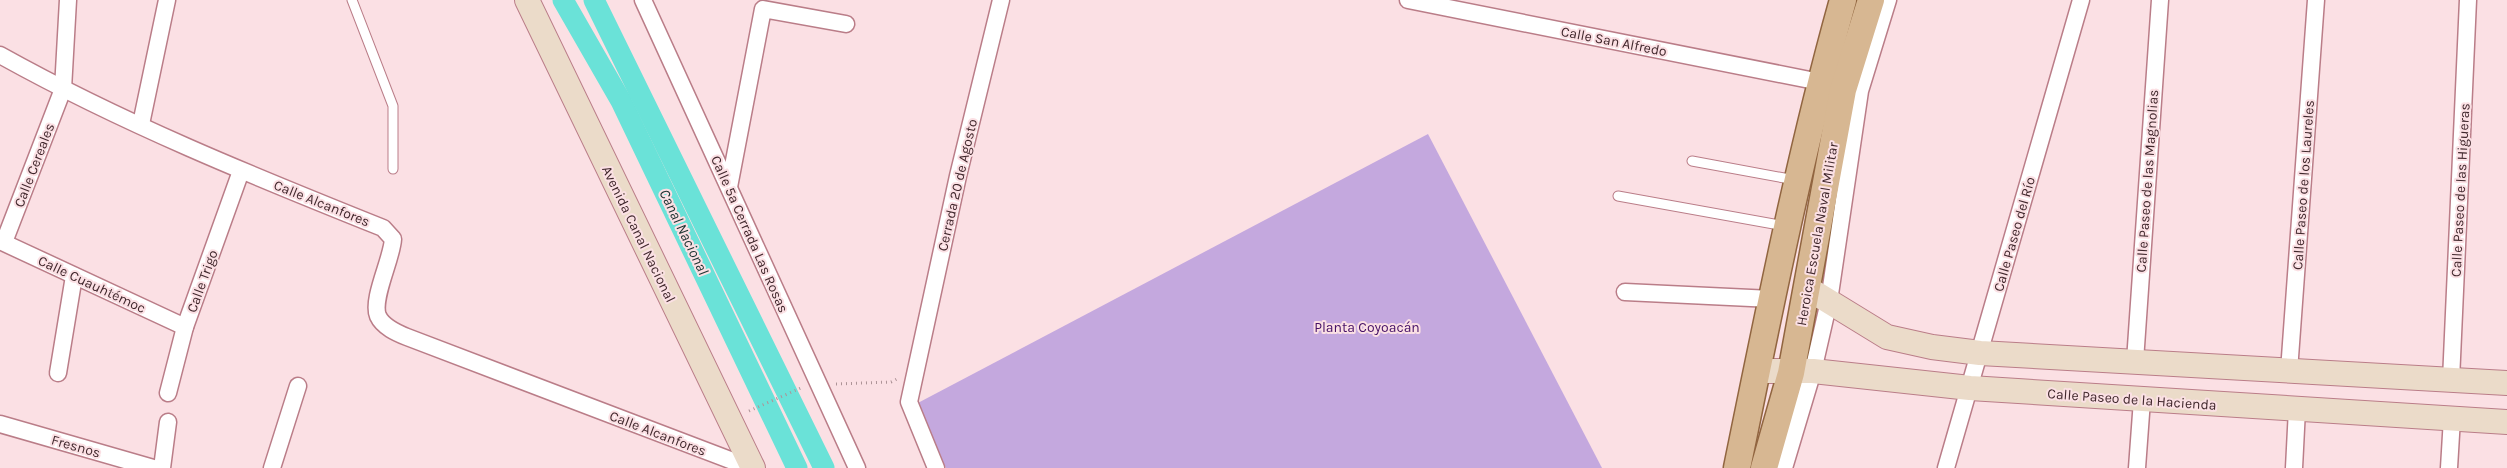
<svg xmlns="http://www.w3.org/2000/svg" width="2507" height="468" font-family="Karla,sans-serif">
	<rect width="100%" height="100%" fill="#fbe0e4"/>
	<polygon fill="#c4a8de" points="1428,134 1602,468 946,468 914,405"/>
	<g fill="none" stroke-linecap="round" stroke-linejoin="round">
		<g stroke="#6ae2d8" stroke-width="21">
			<polyline points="563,0 621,101 797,468"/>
			<polyline points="594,0 824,468"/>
		</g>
		<defs>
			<g id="lane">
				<polyline points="352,0 393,106 393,169"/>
				<polyline points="1692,161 1795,180"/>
				<polyline points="1618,196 1785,226"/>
			</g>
			<g id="street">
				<polyline points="643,0 857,468"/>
				<polyline points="1408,0 1820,82"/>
				<path d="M0,55C122,123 253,176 383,228L393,239C392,259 371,299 378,316C383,327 397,333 407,337L751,468"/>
				<polyline points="141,124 167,0"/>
				<polyline points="729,187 763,9 846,24"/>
				<polyline points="0,241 185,327"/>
				<polyline points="4,242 63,89 68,0"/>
				<polyline points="1625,292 1772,299"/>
				<polyline points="2135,361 2160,0"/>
				<polyline points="2289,371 2316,0"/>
				<polyline points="58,373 74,276"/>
				<polyline points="2451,380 2468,0"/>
				<polyline points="168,393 185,327 241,171"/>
				<polyline points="0,424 153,468"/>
				<polyline points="162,468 168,422"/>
				<polyline points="272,468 298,386"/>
				<polyline points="936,468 909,402 958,176 1001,0"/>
				<polyline points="1784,468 1813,371 1829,301 1860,91 1888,0"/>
				<polyline points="1946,468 2081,0"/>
				<polyline points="2137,468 2142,400"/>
				<polyline points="2294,468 2297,409"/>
				<polyline points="2449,468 2452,418"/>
			</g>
			<g id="secondary">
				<polyline points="527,0 753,468"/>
				<polyline points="1807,288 1887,337 1932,347 1980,353 2507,383"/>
				<polyline points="1757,371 1813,371 1970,388 2507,422"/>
			</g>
			<g id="primary">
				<path d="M1737,468C1769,311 1800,154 1843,0"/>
				<polyline points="1764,468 1791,373 1843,90 1871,0"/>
			</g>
		</defs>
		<use href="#lane" stroke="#ba7d88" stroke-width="11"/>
		<use href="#street" stroke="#ba7d88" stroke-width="19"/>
		<use href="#secondary" stroke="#ba7d88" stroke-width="26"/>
		<use href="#primary" stroke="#916540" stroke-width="29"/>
		<g stroke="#ad9397" stroke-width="3" stroke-dasharray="1 4" stroke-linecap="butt">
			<polyline points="836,384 891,382 897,379"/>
			<polyline points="749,411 803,387"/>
		</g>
		<use href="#lane" stroke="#fff" stroke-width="9"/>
		<use href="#street" stroke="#fff" stroke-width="16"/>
		<use href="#secondary" stroke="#ebdbc9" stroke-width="24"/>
		<use href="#primary" stroke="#d7b792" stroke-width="26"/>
	</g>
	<g text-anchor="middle" stroke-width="4" stroke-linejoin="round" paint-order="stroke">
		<g font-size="14" fill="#40272c" stroke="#fbe0e4">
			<text transform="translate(1614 41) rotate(11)" y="5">Calle San Alfredo</text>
			<text transform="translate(34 165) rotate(-69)" y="5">Calle Cereales</text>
			<text transform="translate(2147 181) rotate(-86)" y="5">Calle Paseo de las Magnolias</text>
			<text transform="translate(957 185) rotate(-77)" y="5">Cerrada 20 de Agosto</text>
			<text transform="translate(2303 185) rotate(-86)" y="5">Calle Paseo de los Laureles</text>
			<text transform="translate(2460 190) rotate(-87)" y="5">Calle Paseo de las Higueras</text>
			<text transform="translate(322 203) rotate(22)" y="5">Calle Alcanfores</text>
			<text transform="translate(639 234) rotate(64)" y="5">Avenida Canal Nacional</text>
			<text transform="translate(750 234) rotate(66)" y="5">Calle 5a Cerrada Las Rosas</text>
			<text transform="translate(1817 234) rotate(-80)" y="5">Heroica Escuela Naval Militar</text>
			<text transform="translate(2014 234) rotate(-74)" y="5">Calle Paseo del Río</text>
			<text transform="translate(202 281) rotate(-70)" y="5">Calle Trigo</text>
			<text transform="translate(92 284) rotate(25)" y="5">Calle Cuauhtémoc</text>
			<text transform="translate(2132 399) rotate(4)" y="5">Calle Paseo de la Hacienda</text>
			<text transform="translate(658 433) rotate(21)" y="5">Calle Alcanfores</text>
			<text transform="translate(76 446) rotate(16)" y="5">Fresnos</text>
		</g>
		<g font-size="14" fill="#440f65" stroke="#fbe0e4">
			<text x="1367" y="332">Planta Coyoacán</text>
		</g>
		<g font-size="15" font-style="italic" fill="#1c3230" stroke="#fbe0e4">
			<text transform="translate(684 232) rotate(64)" y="5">Canal Nacional</text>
		</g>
	</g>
</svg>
